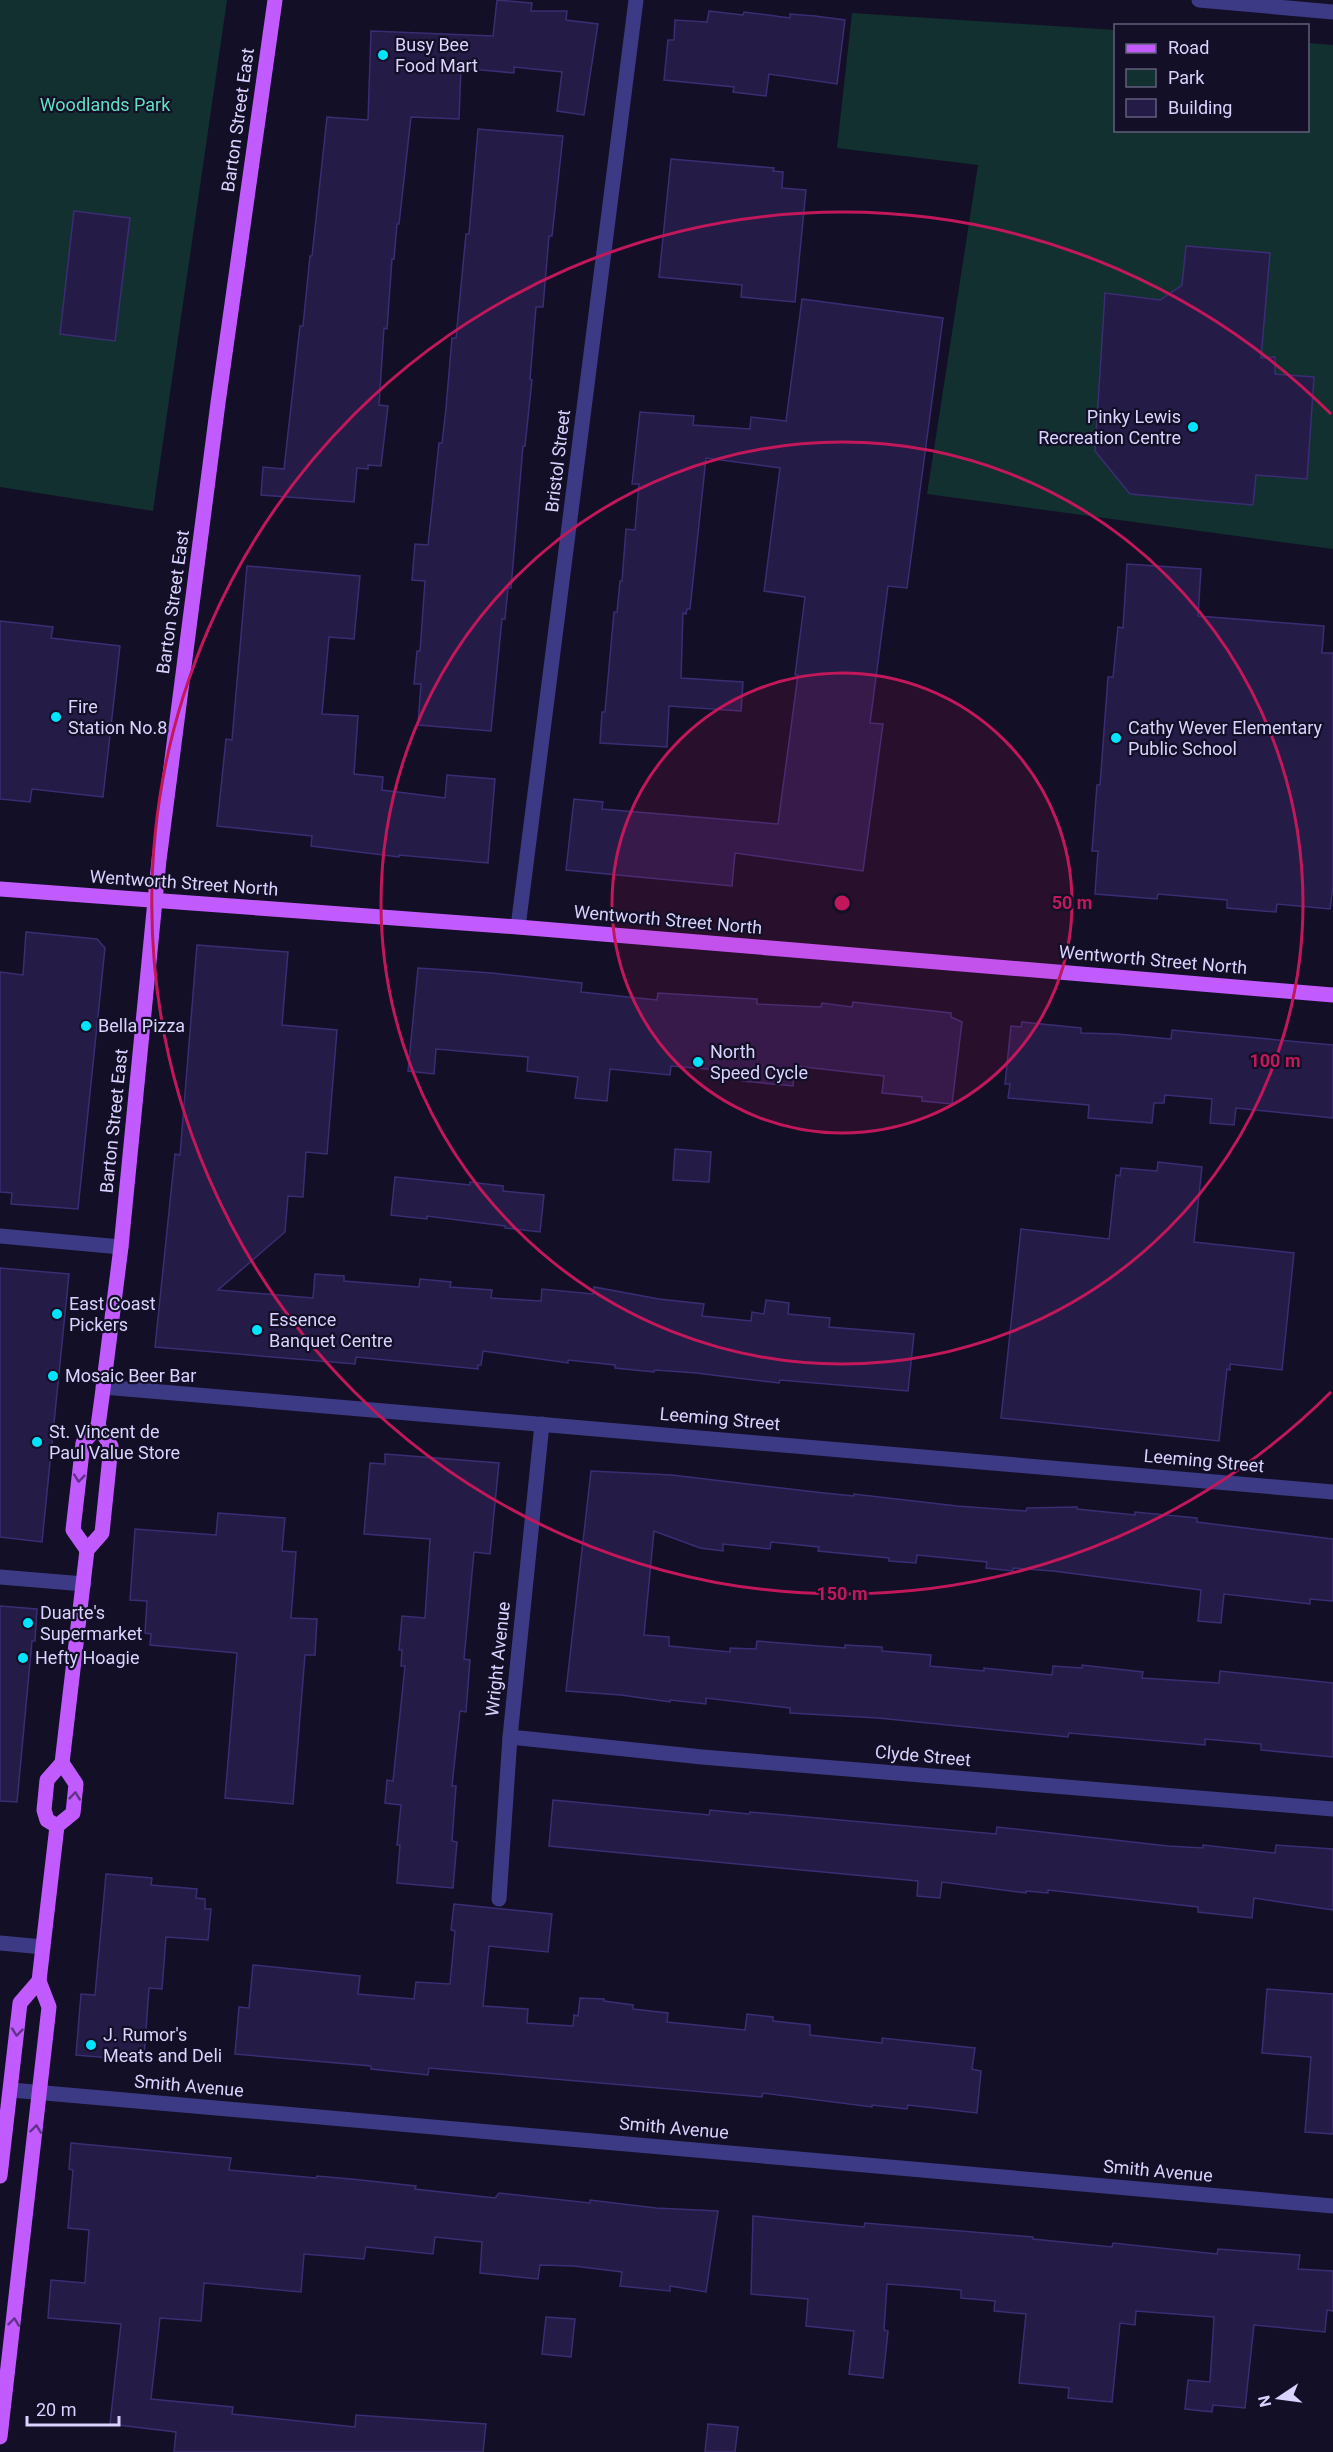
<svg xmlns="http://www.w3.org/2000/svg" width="1333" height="2452" font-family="Roboto,sans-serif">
	<rect width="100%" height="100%" fill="#130f26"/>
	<g fill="#12302f">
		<polygon points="0,0 227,0 153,511 0,487"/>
		<polygon points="852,13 1115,30 1116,130 1308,130 1308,43 1333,45 1333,549 927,494 978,165 837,148"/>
	</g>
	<g fill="#241b47" stroke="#3b2d73" stroke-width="1.5">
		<polygon points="497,0 532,3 531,11 567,11 566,20 598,24 584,115 557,111 562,72 514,67 514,73 461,68 459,119 411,117 399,224 397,224 394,259 392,259 387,329 384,328 379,405 388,406 381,466 368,465 368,469 357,468 354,502 261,495 263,467 284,469 300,326 303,326 310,256 312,256 327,117 368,120 371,31 493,36"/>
		<polygon points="709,11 743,15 744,12 790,18 790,14 815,16 845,20 837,84 769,74 766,96 733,92 734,87 664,80 668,40 674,40 675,20 707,22"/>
		<polygon points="478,129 563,136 552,236 549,236 543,307 536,307 530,379 532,380 525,446 523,446 511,588 508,588 505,619 502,619 491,731 418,725 421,684 414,684 417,651 420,651 425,581 412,580 415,544 428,545 439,443 442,443 446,408 452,338 456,338 466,234 469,234"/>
		<polygon points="671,159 774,168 773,171 783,172 782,188 806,190 795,302 741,297 742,285 659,277"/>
		<polygon points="74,211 130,218 115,341 60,334"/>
		<polygon points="1186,246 1270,253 1261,358 1275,357 1275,374 1314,377 1307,479 1256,475 1253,505 1130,494 1095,451 1105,293 1160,300 1182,285"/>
		<polygon points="802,299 943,318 907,588 888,586 870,723 883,724 863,871 735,853 732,886 566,870 574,799 603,802 602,809 778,824 798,675 795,675 805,597 764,591 780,468 706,458 690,609 687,609 686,614 683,613 681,678 743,682 741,711 669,706 667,747 600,743 602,712 605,712 614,612 617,612 620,581 622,581 626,529 635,530 639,484 632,484 640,412 694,416 693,425 750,429 751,417 786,421"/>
		<polygon points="1127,564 1201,569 1198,616 1324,626 1322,653 1333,653 1333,887 1330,909 1277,904 1276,912 1227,908 1227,900 1158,894 1157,899 1095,894 1098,851 1092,851 1097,785 1100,785 1108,677 1113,677 1118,627 1123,628"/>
		<polygon points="247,566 360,576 354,639 329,637 322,714 358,716 354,774 383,777 382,790 445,798 447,775 495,779 488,863 399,855 399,857 311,846 312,836 217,826 226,739 232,740"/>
		<polygon points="0,621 53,627 51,638 120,646 103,797 32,789 30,802 0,799"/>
		<polygon points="26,932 97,939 105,948 78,1209 11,1204 12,1193 0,1192 0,972 23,975"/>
		<polygon points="197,945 288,952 282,1025 337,1030 327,1154 306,1152 303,1197 288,1196 285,1232 218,1290 313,1298 315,1274 344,1276 344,1281 419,1287 420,1279 451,1282 450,1287 492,1290 491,1298 541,1301 542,1289 593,1294 594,1287 659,1299 704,1304 702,1316 751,1321 752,1312 764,1314 766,1300 789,1303 788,1314 830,1318 829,1327 914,1334 908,1391 780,1380 779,1383 696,1373 655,1370 654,1372 615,1368 615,1365 568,1360 568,1363 483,1351 481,1365 478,1365 478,1369 356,1357 355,1364 155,1347 175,1154 180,1155"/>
		<polygon points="418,968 492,973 582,983 581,992 657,1000 658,993 757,999 757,1004 821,1007 822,1003 852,1007 853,1002 951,1013 951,1017 962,1022 952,1104 922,1101 922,1097 882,1093 884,1076 795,1066 793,1086 743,1081 744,1072 671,1066 670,1075 610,1069 607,1101 575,1098 578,1077 527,1071 528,1057 436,1049 434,1074 408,1071"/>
		<polygon points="1022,1022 1081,1028 1081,1033 1117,1034 1171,1039 1172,1030 1333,1045 1333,1118 1236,1108 1234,1125 1210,1123 1212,1099 1165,1095 1164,1103 1154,1103 1152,1123 1088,1118 1089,1105 1008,1098 1010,1084 1005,1084 1011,1026 1021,1027"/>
		<polygon points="675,1149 711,1152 709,1182 673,1180"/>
		<polygon points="1158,1162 1202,1167 1194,1242 1294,1253 1282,1370 1230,1364 1230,1370 1227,1369 1219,1441 1001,1418 1021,1229 1109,1239 1116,1175 1120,1176 1121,1168 1157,1171"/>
		<polygon points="395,1177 470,1185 470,1182 503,1186 503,1191 544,1195 540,1232 505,1228 505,1226 427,1216 427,1219 391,1215"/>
		<polygon points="0,1268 69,1274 42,1542 0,1537"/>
		<polygon points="385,1454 499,1463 490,1554 474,1552 464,1659 470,1660 466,1712 460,1711 452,1786 456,1786 452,1841 457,1842 453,1888 397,1883 400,1845 397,1845 401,1805 385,1803 387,1780 393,1781 405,1666 401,1666 402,1650 399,1650 402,1616 425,1618 430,1539 364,1534 370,1463 385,1464"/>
		<polygon points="591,1471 672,1475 824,1493 854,1496 854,1494 957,1506 1026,1511 1027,1508 1077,1507 1077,1509 1135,1515 1135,1512 1197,1518 1197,1522 1333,1539 1333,1601 1310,1599 1310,1604 1224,1594 1221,1623 1198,1621 1201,1590 1053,1571 1013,1568 1013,1571 986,1568 987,1562 917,1555 916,1563 889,1561 889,1558 818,1551 819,1547 771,1542 770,1549 723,1544 723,1551 700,1548 654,1531 644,1635 669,1637 669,1646 730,1652 730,1648 756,1649 757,1641 845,1648 845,1645 882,1647 882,1651 931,1655 930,1666 984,1671 984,1668 1052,1675 1053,1666 1082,1668 1082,1665 1143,1672 1142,1678 1219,1683 1220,1671 1333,1683 1333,1757 1261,1750 1261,1744 1205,1739 1205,1745 1069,1733 1068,1737 878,1718 790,1713 790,1708 706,1698 706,1704 670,1700 670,1702 621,1695 566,1691"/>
		<polygon points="218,1513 285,1518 282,1551 296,1552 291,1618 317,1619 315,1655 305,1655 293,1804 225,1798 237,1653 150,1645 151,1634 145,1633 147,1601 130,1600 135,1529 216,1535"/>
		<polygon points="0,1606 37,1609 35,1641 32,1641 17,1802 0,1801"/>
		<polygon points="553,1800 709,1815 710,1810 749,1814 750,1812 996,1834 997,1827 1168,1846 1203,1848 1203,1845 1275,1853 1276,1845 1333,1849 1333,1910 1254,1898 1252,1918 1198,1912 1198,1907 1048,1890 1048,1893 1026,1891 1026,1893 942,1882 940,1898 917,1896 918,1881 549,1846"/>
		<polygon points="106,1874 152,1878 151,1885 197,1889 196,1898 205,1899 205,1909 211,1909 208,1940 166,1937 162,1989 149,1988 144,2057 122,2055 122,2059 76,2055 81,1994 95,1995"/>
		<polygon points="454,1904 552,1914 548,1952 489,1946 483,2006 528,2009 527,2023 573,2026 574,2015 578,2016 580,1998 604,1999 604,2001 633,2005 633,2009 668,2013 667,2022 745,2030 747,2014 773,2017 773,2021 810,2025 810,2035 882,2043 882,2038 975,2048 972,2069 981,2071 977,2113 908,2105 907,2109 872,2105 872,2107 763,2093 762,2097 429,2068 428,2075 371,2069 371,2066 235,2054 239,2007 249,2008 253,1965 360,1976 358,1994 414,1999 416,1982 450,1984 455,1931 451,1930"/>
		<polygon points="1267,1989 1333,1994 1333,2134 1305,2132 1311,2057 1262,2053"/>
		<polygon points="71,2143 231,2158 229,2170 316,2178 317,2176 351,2179 416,2186 415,2189 495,2198 499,2193 590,2203 590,2200 656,2208 718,2211 706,2292 670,2286 670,2291 620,2286 622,2272 574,2266 540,2265 538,2279 480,2273 482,2242 435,2237 433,2254 366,2247 364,2259 304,2254 301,2292 204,2283 201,2321 160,2318 151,2399 233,2407 232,2414 355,2427 356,2415 486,2424 483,2452 174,2452 176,2432 110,2424 121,2324 48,2318 51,2280 85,2283 89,2230 68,2228 73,2170 69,2169"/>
		<polygon points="753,2216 864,2227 865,2223 1033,2237 1033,2239 1112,2247 1113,2243 1217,2254 1218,2249 1300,2255 1298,2269 1333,2271 1333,2311 1327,2310 1325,2332 1254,2325 1245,2408 1213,2405 1212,2412 1185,2409 1188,2380 1210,2382 1214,2317 1136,2311 1135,2325 1120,2323 1112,2402 1068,2398 1069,2388 1019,2383 1026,2314 994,2311 995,2301 961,2298 961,2290 914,2286 887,2284 884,2330 888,2331 883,2378 849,2374 854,2331 806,2326 808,2299 751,2294"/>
		<polygon points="546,2317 575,2319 571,2357 542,2354"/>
		<polygon points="708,2424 738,2427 735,2452 705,2452"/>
	</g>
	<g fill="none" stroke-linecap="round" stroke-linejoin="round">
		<g stroke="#3d3a85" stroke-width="15">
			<polyline points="1199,0 1333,12"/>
			<polyline points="518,927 636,0"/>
			<polyline points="0,1236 121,1247"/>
			<polyline points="103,1387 1333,1492"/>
			<polyline points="0,1577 84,1584"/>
			<polyline points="510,1737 702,1757 1333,1809"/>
			<polyline points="499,1899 510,1737 542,1424"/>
			<polyline points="0,1943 43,1947"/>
			<polyline points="11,2090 1333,2206"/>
		</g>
		<g stroke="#c25bff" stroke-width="15">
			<polyline points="0,889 518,927 1333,995"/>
			<polyline points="87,1550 73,1530 83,1443 98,1426 102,1397 121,1247 159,860 218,403 275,0"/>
			<polyline points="57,1826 47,1820 44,1810 47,1780 62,1763 87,1550 102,1533 111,1446 98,1426"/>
			<polyline points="0,2176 20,2003 39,1981"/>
			<polyline points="0,2437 49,2007 39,1981 57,1826 73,1813 76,1784 62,1763"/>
		</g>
	</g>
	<defs><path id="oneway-chevron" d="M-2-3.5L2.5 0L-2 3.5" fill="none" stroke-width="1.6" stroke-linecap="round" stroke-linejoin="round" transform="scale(1.5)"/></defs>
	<g stroke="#623188">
		<use href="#oneway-chevron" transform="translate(79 1478) rotate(96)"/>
		<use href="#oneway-chevron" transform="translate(75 1796) rotate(-84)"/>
		<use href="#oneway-chevron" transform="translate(17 2032) rotate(96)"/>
		<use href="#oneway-chevron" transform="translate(36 2129) rotate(-83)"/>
		<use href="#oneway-chevron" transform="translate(14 2322) rotate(-83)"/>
	</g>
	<circle cx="842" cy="903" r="230" fill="#c2185b" fill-opacity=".12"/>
	<g fill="none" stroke="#c2185b" stroke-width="3">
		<circle cx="842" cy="903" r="230"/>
		<circle cx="842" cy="903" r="461"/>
		<path d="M1331 1392A691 691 0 1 1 1331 414"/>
	</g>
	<g fill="#00e5ff" stroke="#130f26" stroke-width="2">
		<circle cx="383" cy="55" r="6"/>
		<circle cx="1193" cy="427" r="6"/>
		<circle cx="56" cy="717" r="6"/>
		<circle cx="1116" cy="738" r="6"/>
		<circle cx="86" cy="1026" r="6"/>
		<circle cx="698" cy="1062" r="6"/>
		<circle cx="57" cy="1314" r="6"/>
		<circle cx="257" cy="1330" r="6"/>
		<circle cx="53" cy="1376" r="6"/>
		<circle cx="37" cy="1442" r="6"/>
		<circle cx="28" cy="1623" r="6"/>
		<circle cx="23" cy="1658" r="6"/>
		<circle cx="91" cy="2045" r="6"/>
	</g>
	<g text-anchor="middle" stroke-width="4.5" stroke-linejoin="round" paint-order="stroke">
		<g font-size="18" fill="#d9d4ff" stroke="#130f26" text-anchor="start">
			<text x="395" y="51">Busy Bee<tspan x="395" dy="21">Food Mart</tspan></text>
			<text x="1181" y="423" text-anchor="end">Pinky Lewis<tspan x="1181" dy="21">Recreation Centre</tspan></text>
			<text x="68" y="713">Fire<tspan x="68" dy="21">Station No.8</tspan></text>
			<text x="1128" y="734">Cathy Wever Elementary<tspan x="1128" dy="21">Public School</tspan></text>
			<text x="98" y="1032">Bella Pizza</text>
			<text x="710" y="1058">North<tspan x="710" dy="21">Speed Cycle</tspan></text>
			<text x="69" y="1310">East Coast<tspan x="69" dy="21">Pickers</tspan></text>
			<text x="269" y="1326">Essence<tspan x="269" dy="21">Banquet Centre</tspan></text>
			<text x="65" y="1382">Mosaic Beer Bar</text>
			<text x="49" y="1438">St. Vincent de<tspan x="49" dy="21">Paul Value Store</tspan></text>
			<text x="40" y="1619">Duarte's<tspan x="40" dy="21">Supermarket</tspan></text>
			<text x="35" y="1664">Hefty Hoagie</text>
			<text x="103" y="2041">J. Rumor's<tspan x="103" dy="21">Meats and Deli</tspan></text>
		</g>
		<g font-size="18" fill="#5fe0c0" stroke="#130f26">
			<text x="105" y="111">Woodlands Park</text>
		</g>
		<g font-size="18" fill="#d9d4ff" stroke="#130f26">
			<text transform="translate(238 120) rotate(-82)" y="6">Barton Street East</text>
			<text transform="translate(558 461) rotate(-83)" y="6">Bristol Street</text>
			<text transform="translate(173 602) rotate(-82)" y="6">Barton Street East</text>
			<text transform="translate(184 883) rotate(4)" y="6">Wentworth Street North</text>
			<text transform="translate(668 920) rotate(5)" y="6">Wentworth Street North</text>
			<text transform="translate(1153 960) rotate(5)" y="6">Wentworth Street North</text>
			<text transform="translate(114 1121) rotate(-84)" y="6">Barton Street East</text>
			<text transform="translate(720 1419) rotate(5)" y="6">Leeming Street</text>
			<text transform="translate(1204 1461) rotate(5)" y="6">Leeming Street</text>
			<text transform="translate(498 1659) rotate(-84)" y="6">Wright Avenue</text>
			<text transform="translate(923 1756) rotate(5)" y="6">Clyde Street</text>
			<text transform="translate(189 2086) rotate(5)" y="6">Smith Avenue</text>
			<text transform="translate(674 2128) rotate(5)" y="6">Smith Avenue</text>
			<text transform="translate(1158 2171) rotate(5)" y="6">Smith Avenue</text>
		</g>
	</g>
	<circle cx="842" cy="903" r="9" fill="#c2185b" stroke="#130f26" stroke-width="3"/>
	<g font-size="18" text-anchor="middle" font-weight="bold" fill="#c2185b" stroke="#130f26" stroke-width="4.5" stroke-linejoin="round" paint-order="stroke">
		<text x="1072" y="909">50 m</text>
		<text x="1275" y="1067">100 m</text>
		<text x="842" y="1600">150 m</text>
	</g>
	<rect x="1114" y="24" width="195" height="108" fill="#130f26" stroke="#625e7d" stroke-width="1.5"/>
	<rect x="1126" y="44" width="30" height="9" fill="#c25bff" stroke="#625e7d" stroke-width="1.5"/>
	<text x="1168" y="54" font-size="18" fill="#d9d4ff">Road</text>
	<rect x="1126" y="69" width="30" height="18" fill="#12302f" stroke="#625e7d" stroke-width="1.5"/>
	<text x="1168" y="84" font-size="18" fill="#d9d4ff">Park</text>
	<rect x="1126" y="99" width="30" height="18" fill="#241b47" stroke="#625e7d" stroke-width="1.5"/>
	<text x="1168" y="114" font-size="18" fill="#d9d4ff">Building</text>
	<g transform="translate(1279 2398) rotate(257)" stroke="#130f26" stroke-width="4.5" paint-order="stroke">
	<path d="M0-4.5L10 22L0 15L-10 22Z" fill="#d9d4ff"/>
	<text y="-9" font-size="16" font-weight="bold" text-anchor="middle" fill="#d9d4ff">N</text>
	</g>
	<path d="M27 2416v9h92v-9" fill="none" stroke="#d9d4ff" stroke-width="3"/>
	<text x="36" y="2416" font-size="18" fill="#d9d4ff" stroke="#130f26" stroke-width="4.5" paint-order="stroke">20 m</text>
</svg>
